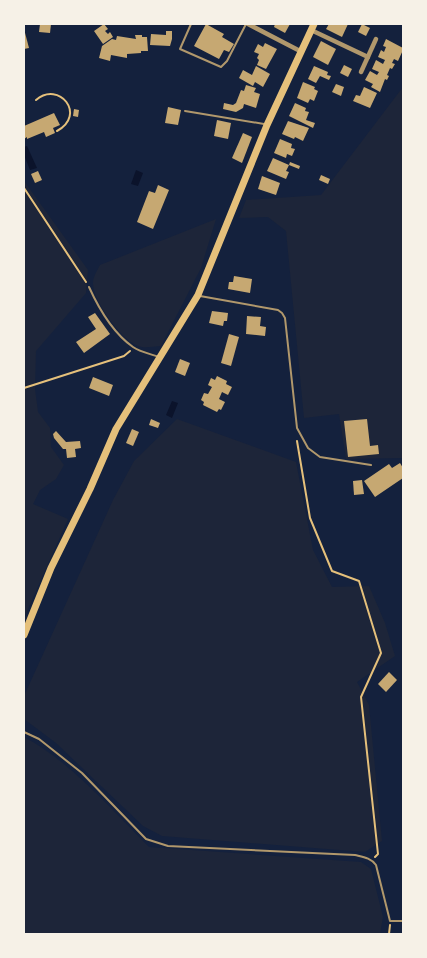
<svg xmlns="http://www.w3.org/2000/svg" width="427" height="958" font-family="'IBM Plex Serif',serif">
	<rect width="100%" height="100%" fill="#14213d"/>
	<g fill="#1d2539">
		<polygon points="403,87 403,458 346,459 339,414 304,418 286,231 268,217 239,218 246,200 321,195"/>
		<polygon points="24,181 88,270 86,293 36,351 35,389 38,412 50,428 51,447 64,465 56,479 40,490 33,504 68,519 24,618"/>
		<path d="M216,219L201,268L161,346C155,346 148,348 142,347C124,345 92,300 93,283C93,277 97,271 100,265Z"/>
		<polygon points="177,419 296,462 313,550 332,587 369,586 385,623 395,656 357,682 369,705 382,841 365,852 162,836 143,826 56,743 24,719 24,696 113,500 134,461"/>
		<path d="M24,737C70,761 112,810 149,847L361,862L371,869L383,917L380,934H24Z"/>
	</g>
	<g fill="#0b132b">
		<polygon points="27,146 37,168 30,170 24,155 24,147"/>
		<polygon points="136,170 143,173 138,186 131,184"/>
		<polygon points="172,401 178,403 172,418 166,415"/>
	</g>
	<g fill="#c6a872">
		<polygon points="40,24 51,24 50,33 39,32"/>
		<polygon points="104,24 108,29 105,31 108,34 110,32 113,37 103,44 94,31"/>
		<polygon points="206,24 224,34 222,37 234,44 229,52 224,50 219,59 194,46"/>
		<polygon points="275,24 290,24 285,33 274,27"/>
		<polygon points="329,24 348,24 342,37 326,29"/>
		<polygon points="362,24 370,28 366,36 358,32"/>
		<polygon points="24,29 29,48 24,49"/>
		<polygon points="166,31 172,31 172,39 170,46 150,45 151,34 166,35"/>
		<polygon points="135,35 142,35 142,37 147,37 148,51 141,51 141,53 127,54 127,58 111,55 110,61 99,58 102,46 112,39 116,40 117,36 136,39"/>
		<polygon points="386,39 403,48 403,50 398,61 394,59 392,63 395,64 392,69 390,68 387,75 389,76 387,80 385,79 380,92 371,87 373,84 365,80 370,71 377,75 379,72 372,69 376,60 383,64 385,60 378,57 381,50 384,52 386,47 383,46"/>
		<polygon points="321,41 336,49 328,65 313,57"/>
		<polygon points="265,43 277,49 266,69 257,65 259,60 257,58 259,54 254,52 258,44 263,47"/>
		<polygon points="344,65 352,69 348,77 340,73"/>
		<polygon points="256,66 270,74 263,87 255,82 253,86 239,78 243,70 252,75"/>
		<polygon points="314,66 328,72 327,75 331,76 329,80 320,76 316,83 308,79"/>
		<polygon points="303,82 315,87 314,89 318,91 314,101 310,99 308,103 297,98"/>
		<polygon points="336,84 344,87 341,96 332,92"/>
		<polygon points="246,85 256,88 254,92 260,94 256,108 244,104 243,108 236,112 223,109 224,103 233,105 236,103 241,90 244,91"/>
		<polygon points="364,87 377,93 370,108 353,101 356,95 360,96"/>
		<polygon points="295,103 306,108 305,111 309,112 306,120 315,123 313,128 289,116"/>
		<polygon points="168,107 181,110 178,125 165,123"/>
		<polygon points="74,109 79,110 78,117 73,116"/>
		<polygon points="54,113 60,125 53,128 55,133 46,137 44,132 27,139 27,137 24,139 24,126"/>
		<polygon points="217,120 231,123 228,139 214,136"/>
		<polygon points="288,121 309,128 303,141 295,137 294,139 282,134"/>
		<polygon points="243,133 252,137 242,163 232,158"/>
		<polygon points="280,139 292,144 291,148 295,149 292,156 287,154 286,158 274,153"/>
		<polygon points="273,158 289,165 286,171 289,172 286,179 267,171"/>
		<polygon points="290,162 300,166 299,169 289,165"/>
		<polygon points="38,171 42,180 35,183 31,174"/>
		<polygon points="321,175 330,179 328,184 319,180"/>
		<polygon points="262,176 280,183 276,195 258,189"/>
		<polygon points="158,185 169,190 153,229 137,222 149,191 155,193"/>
		<polygon points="234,276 252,279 250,293 228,289 229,282 233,282"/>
		<polygon points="212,311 228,313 227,321 224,321 223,326 209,323"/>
		<polygon points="95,313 110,334 84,353 76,342 96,329 88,317"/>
		<polygon points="247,316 261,317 260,326 266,327 265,336 246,334"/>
		<polygon points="229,334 239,337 231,366 221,363"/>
		<polygon points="180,359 190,363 185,376 175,372"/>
		<polygon points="217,376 227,381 226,384 232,387 228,395 222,392 219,399 225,402 221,410 219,409 217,412 203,405 204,402 201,400 204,393 208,394 212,387 208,385 211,378 215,380"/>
		<polygon points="93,377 113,385 109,396 89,388"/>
		<polygon points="151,419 160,423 158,428 149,425"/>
		<polygon points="367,419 370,446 378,445 379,454 348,457 344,421"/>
		<polygon points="132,429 139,432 133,446 126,443"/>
		<polygon points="56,431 66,442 80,441 81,448 75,449 76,457 67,458 66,449 63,449 54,438 53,434"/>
		<polygon points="400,463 403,468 403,478 375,497 364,481 389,464 392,468"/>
		<polygon points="362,480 364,494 354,495 353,481"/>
		<polygon points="389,672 397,680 386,692 378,684"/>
	</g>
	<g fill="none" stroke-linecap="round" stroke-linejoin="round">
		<g stroke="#e5c07b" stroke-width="2">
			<path d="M36,100C59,80 87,115 57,131"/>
			<polyline points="24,188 86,282"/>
			<polyline points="24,388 124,356 130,351"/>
			<polyline points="297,441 310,518 332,571 359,581 381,653 361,697 378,854 375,857"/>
			<polyline points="389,934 390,925"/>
		</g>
		<g stroke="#b1986c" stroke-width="2">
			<polyline points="191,24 180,49 221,67 227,61 246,24"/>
			<polyline points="185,111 264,124"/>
			<path d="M89,287C99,309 113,333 133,347C140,352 151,354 159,357"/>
			<polyline points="200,296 278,310 282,313 285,318 297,428 308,448 320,457 371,465"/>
			<path d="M24,732L39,739L82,773L146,839L168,846L355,855C363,857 371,858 376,865L390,921H403"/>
		</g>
		<g stroke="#b1986c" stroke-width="4.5">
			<polyline points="248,24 300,51"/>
			<polyline points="311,30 368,57"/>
			<polyline points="361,72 376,39"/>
		</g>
		<polyline stroke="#e5c07b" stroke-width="7" points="24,635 51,568 90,489 116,429 198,295 267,125 314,24"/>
	</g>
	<rect width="427" height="958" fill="none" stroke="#f6f1e7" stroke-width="50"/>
</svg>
